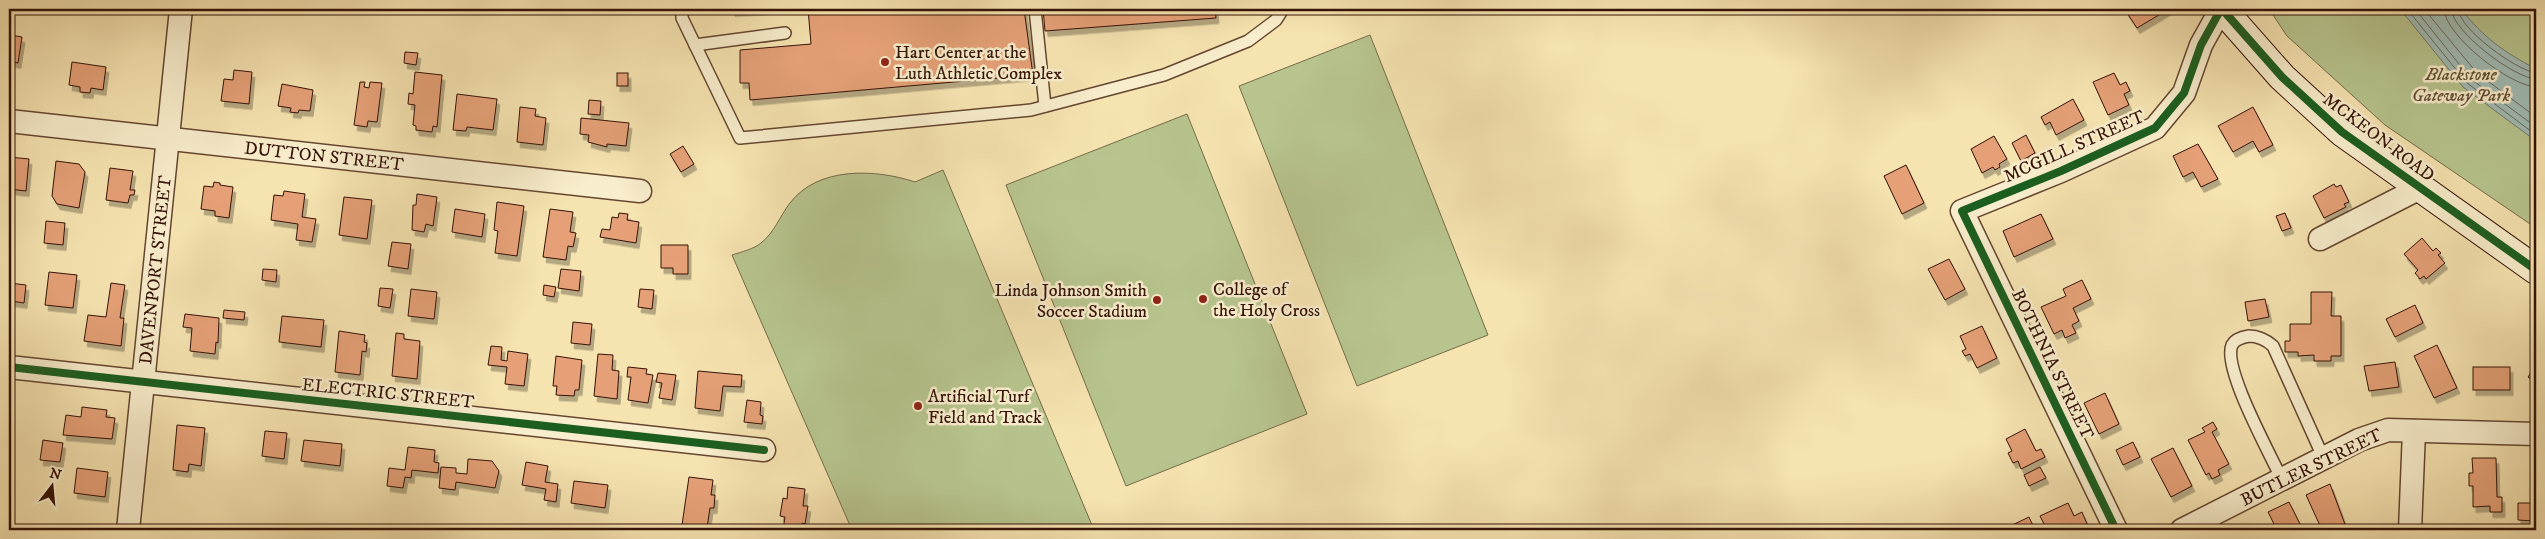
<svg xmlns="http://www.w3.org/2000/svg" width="2545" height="539" font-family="'IM FELL DW Pica',serif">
	<defs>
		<filter id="shadow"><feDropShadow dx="3" dy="5.5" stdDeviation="0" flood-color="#0004"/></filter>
	</defs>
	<rect width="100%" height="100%" fill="#f5e3b0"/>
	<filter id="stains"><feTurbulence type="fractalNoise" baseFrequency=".004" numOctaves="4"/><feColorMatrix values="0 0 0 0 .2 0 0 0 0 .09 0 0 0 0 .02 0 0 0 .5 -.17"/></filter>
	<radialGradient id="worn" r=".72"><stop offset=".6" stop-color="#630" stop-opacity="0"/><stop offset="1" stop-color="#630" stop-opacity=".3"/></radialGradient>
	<g fill="#b7c48e" stroke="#766b4a">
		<polygon points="2269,9 2536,9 2536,228 2385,125 2287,36"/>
		<polygon points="1370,35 1488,335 1357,386 1239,86"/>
		<polygon points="1187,114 1307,414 1126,486 1006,185"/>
		<path d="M943,170L1094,530H852L732,255C741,252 754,249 761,243C774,233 780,216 790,203C818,166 876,169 915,182Z"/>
	</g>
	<path fill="#a0bcb5" stroke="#75786f" d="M2400,9H2461C2484,38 2504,52 2536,69V141L2463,87Z"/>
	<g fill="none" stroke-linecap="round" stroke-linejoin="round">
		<g stroke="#6a675e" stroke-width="1">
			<polyline points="2407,9 2467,83 2536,135"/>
			<polyline points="2415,9 2471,79 2536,127"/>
			<polyline points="2424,9 2477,73 2536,117"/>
			<path d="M2444,9C2445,36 2510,86 2536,87"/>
			<path d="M2451,9C2453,32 2514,78 2536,79"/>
			<path d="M2458,9C2460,30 2516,70 2536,73"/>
		</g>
	</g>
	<g fill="#e5a077" stroke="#341206" filter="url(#shadow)">
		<polygon points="732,9 764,9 732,11"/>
		<polygon points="808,9 1024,9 1033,75 750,100 749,83 740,83 740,50 811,44"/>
		<polygon points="1043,9 1215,9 1216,18 1045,31"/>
		<polygon points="2127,9 2169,9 2137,28 2125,10"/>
		<polygon points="11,35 22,37 18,63 9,61"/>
		<polygon points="405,52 418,53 416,65 404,63"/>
		<polygon points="72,62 106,67 103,90 91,88 90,93 80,92 80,87 69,85"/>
		<polygon points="234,70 252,72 249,104 221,101 224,79 233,80"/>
		<polygon points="415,72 442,75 437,127 433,126 432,132 416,130 416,126 413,125 415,105 408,104 409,93 413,94"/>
		<rect x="617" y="73" width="11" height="13"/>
		<polygon points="2114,73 2120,85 2126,82 2130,91 2124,94 2129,105 2108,115 2093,82"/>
		<polygon points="360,82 365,82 364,87 369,88 370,82 382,83 377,122 368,121 367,127 354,125"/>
		<polygon points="282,84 313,90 310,111 299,110 298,113 290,112 291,108 278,106"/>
		<polygon points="457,94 497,99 493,130 467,127 466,131 453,130"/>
		<polygon points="2073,99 2084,120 2056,135 2050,122 2045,125 2041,117"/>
		<polygon points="589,100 601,101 600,115 588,114"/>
		<polygon points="520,107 536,109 535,116 546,118 543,145 517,142"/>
		<polygon points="2253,107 2273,145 2259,152 2253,141 2233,152 2218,126"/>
		<polygon points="581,118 629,123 626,146 607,144 607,147 588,142 589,135 580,134"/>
		<polygon points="2026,135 2035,153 2021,161 2012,143"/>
		<polygon points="1994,136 2007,159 1999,164 2000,167 1995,170 1993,167 1982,173 1971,149"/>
		<polygon points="2198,144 2218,179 2201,187 2193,172 2183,177 2173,156"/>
		<polygon points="683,146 694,164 681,172 670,154"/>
		<polygon points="9,157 29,159 26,191 9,189"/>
		<polygon points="56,161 79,164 85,172 79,208 57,204 52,196"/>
		<polygon points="1906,165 1924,203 1902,214 1884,176"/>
		<polygon points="110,168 133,171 130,190 135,190 134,195 130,195 128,203 106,200"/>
		<polygon points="214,182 220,183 220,185 233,187 229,218 215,216 215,211 201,209 204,186 213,187"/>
		<polygon points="2334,184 2336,187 2341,185 2349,202 2344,204 2346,207 2324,218 2313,196"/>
		<polygon points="284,191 305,194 302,217 316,219 312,242 296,240 298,224 271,220 274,195 283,196"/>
		<polygon points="417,194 437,197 433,226 426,224 424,232 412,230 413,205 416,205"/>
		<polygon points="344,197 372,200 367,239 339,235"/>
		<polygon points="497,202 524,206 517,256 495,253 498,231 494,230"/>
		<polygon points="455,209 485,214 482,237 452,232"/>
		<polygon points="550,209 573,212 570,232 576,233 573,247 568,246 566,260 543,257"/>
		<polygon points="619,213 628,214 627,220 639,222 636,243 600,237 602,229 610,230 612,217 618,218"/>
		<polygon points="2285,213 2291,228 2282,231 2276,216"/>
		<polygon points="2041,214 2053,239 2014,257 2003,231"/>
		<polygon points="46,221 65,223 63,245 44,243"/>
		<polygon points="2422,238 2433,251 2436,248 2441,253 2438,255 2445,263 2426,279 2424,276 2420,279 2415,273 2418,270 2404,254"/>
		<polygon points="392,242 411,244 408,269 388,266"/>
		<polygon points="661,245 688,245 688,274 673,274 673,268 661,268"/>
		<polygon points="1949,259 1965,289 1945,300 1928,269"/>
		<polygon points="263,269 277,270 276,282 262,280"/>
		<polygon points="561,269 581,271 579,291 558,288"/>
		<polygon points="49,272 77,275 73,308 45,305"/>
		<polygon points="2082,280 2091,299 2073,308 2079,321 2072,325 2076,333 2065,338 2062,330 2054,334 2041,307 2066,296 2063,289"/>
		<polygon points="9,283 26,285 24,303 11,301 9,317"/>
		<polygon points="111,283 125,285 120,318 124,318 121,346 84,341 88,315 106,317"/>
		<polygon points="544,285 556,287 554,297 543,295"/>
		<polygon points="380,288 393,289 390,308 378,306"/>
		<polygon points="411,289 437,292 434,319 408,316"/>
		<polygon points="640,289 654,290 652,309 638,307"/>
		<polygon points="2311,292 2332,292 2331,316 2341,316 2341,356 2331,356 2331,361 2314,361 2314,355 2298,356 2298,352 2285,352 2285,341 2290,341 2290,324 2311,324"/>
		<polygon points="2265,299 2269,317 2248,321 2245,302"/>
		<polygon points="2415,305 2423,323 2395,337 2386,319"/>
		<polygon points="224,310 245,312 244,320 223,318"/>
		<polygon points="185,314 219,318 218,343 216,342 215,354 190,351 192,328 183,327"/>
		<polygon points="282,316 324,320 321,347 279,342"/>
		<polygon points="573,322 592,324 590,345 571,343"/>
		<polygon points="1982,326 1997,358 1977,368 1970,354 1965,356 1962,351 1966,349 1960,336"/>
		<polygon points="339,331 365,335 364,342 367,343 366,352 362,351 360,375 335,372"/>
		<polygon points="396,333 404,334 404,339 420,341 417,379 392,376"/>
		<polygon points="2437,345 2457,388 2434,398 2414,356"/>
		<polygon points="491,346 502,347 501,360 507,361 508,351 528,354 524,386 505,384 507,367 488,365"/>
		<polygon points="598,354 613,355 612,370 619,371 617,399 594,396"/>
		<polygon points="556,356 582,360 579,390 575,390 574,396 556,395 557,386 553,386"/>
		<polygon points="2395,362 2399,387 2369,391 2364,366"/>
		<polygon points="2536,365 2536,383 2528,377"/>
		<polygon points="628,367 647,369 646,374 653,375 648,403 628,400 631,377 627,377"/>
		<rect x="2473" y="367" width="37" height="23"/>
		<polygon points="698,371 742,375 741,387 723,386 720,411 695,408"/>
		<polygon points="658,373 676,375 672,400 659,398 662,383 656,382"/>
		<polygon points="2105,393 2119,424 2099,434 2084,403"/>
		<polygon points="747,400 761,402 760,415 763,416 762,424 744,422"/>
		<polygon points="82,407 107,410 106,417 115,418 112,439 63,435 66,415 81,417"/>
		<polygon points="2213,422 2217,429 2212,432 2229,464 2218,470 2220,475 2212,479 2209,473 2206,475 2188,440 2205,432 2202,428"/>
		<polygon points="177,425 205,428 201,466 189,464 188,472 173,470"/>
		<polygon points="2025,429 2036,451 2041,449 2045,457 2021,469 2018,461 2013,463 2008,453 2012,451 2006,439"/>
		<polygon points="265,431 287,433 284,459 262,456"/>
		<polygon points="43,440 63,443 60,462 40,460"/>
		<polygon points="304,440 342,444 340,466 301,461"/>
		<polygon points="2133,442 2140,457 2123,465 2116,450"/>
		<polygon points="408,447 435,450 434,462 439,463 438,473 412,470 411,478 405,477 403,488 387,486 389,468 405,470"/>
		<polygon points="2173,448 2192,486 2171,497 2151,459"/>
		<polygon points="2472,458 2496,458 2497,497 2502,497 2502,512 2490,512 2490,506 2473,507 2473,486 2469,486 2469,473 2473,473"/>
		<polygon points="468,459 492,461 499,471 495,488 456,482 455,490 439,488 441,467 456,468 456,473 467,474"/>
		<polygon points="526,462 548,466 545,482 558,484 556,502 544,500 546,489 522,485"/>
		<polygon points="2040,467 2046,478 2029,486 2024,475"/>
		<polygon points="77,468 108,472 105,497 74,493"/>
		<polygon points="689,477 713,480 711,495 715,495 714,508 710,508 707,528 682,525"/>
		<polygon points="574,481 608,485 605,508 571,503"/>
		<polygon points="2330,484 2346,527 2339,530 2322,530 2306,495"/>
		<polygon points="788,487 805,489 803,506 808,506 805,524 802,523 802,528 798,528 798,530 783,530 785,517 780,516 783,498 787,499"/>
		<polygon points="2289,502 2303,530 2277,530 2268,512"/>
		<polygon points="2068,503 2074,516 2082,512 2087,524 2075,530 2047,530 2040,516"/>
		<polygon points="2518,503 2535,503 2534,521 2518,520"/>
		<polygon points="2029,517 2035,530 2007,530 2006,528"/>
	</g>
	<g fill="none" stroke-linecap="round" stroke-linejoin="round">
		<defs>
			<g id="service">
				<polyline points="682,9 682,18 740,138 1031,110 1164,75 1248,41 1276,20 1283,9"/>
				<polyline points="1035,9 1045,106"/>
				<polyline points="695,45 785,33"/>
				<path d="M2282,480C2271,455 2222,368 2232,345C2235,339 2243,337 2249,336C2257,336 2267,340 2273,346L2324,459"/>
			</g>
			<g id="minor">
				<polyline points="9,121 640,191"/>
				<polyline points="2320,239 2420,188"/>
				<polyline points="9,367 764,450"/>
				<polyline points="128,530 181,9"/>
				<polyline points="2116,530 1962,211 2061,171 2155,128 2184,93 2201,45 2221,9"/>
				<polyline points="2182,530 2359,440 2388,430 2536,434"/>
				<polyline points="2410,530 2414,431"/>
			</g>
			<polyline id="secondary" points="2222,9 2282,77 2342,132 2536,270"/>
		</defs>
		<use href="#service" stroke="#644630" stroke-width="14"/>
		<use href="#minor" stroke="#644630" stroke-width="25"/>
		<use href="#secondary" stroke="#341206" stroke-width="30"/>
		<use href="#service" stroke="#f8edcc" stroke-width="11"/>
		<use href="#minor" stroke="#f8edcc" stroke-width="22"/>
		<use href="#secondary" stroke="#f8edcc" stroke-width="28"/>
		<defs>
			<g id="cycleway">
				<polyline points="2222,9 2282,77 2342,132 2536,270"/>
				<polyline points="9,367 764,450"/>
				<polyline points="2116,530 1962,211 2061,171 2155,128 2184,93 2201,45 2221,9"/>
			</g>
		</defs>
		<use href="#cycleway" stroke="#f8edcc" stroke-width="11"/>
		<use href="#cycleway" stroke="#1b5e20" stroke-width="8"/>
	</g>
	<g fill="#8f2418" stroke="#f8edcc" stroke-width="2">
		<circle cx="885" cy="62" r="5"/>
		<circle cx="1203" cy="299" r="5"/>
		<circle cx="1157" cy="300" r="5"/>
		<circle cx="918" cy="406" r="5"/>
	</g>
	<g text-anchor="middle" stroke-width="5" stroke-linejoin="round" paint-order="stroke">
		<g font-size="18" fill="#341206" stroke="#f8edcc" text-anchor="start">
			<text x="895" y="58">Hart Center at the<tspan x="895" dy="21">Luth Athletic Complex</tspan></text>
			<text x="1213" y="295">College of<tspan x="1213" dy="21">the Holy Cross</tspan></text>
			<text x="1147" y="296" text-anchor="end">Linda Johnson Smith<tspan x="1147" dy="21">Soccer Stadium</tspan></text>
			<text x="928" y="402">Artificial Turf<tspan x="928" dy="21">Field and Track</tspan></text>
		</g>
		<g font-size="18" font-style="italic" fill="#625036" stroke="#f8edcc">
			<text x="2461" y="80">Blackstone<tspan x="2461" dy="21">Gateway Park</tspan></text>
		</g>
		<g font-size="18" fill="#341206" stroke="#f8edcc">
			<text transform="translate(2379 137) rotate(37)" y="6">MCKEON ROAD</text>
			<text transform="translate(2074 146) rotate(-24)" y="6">MCGILL STREET</text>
			<text transform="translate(324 156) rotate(6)" y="6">DUTTON STREET</text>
			<text transform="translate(155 270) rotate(-84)" y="6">DAVENPORT STREET</text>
			<text transform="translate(2053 364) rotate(64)" y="6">BOTHNIA STREET</text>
			<text transform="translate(388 393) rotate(6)" y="6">ELECTRIC STREET</text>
			<text transform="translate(2311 467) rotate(-26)" y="6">BUTLER STREET</text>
		</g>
	</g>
	<rect width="2545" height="539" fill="none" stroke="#f5e3b0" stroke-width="30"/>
	<rect x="10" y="10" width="2525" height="519" fill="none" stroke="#341206" stroke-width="2.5"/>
	<rect x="15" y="15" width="2515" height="509" fill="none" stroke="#341206"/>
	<g transform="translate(52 486) rotate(16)" stroke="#f8edcc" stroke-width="4" paint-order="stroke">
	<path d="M0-4L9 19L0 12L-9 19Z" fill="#341206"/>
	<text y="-8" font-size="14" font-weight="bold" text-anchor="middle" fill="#341206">N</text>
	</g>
	<rect width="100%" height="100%" filter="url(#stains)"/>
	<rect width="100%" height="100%" fill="url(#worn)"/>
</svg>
